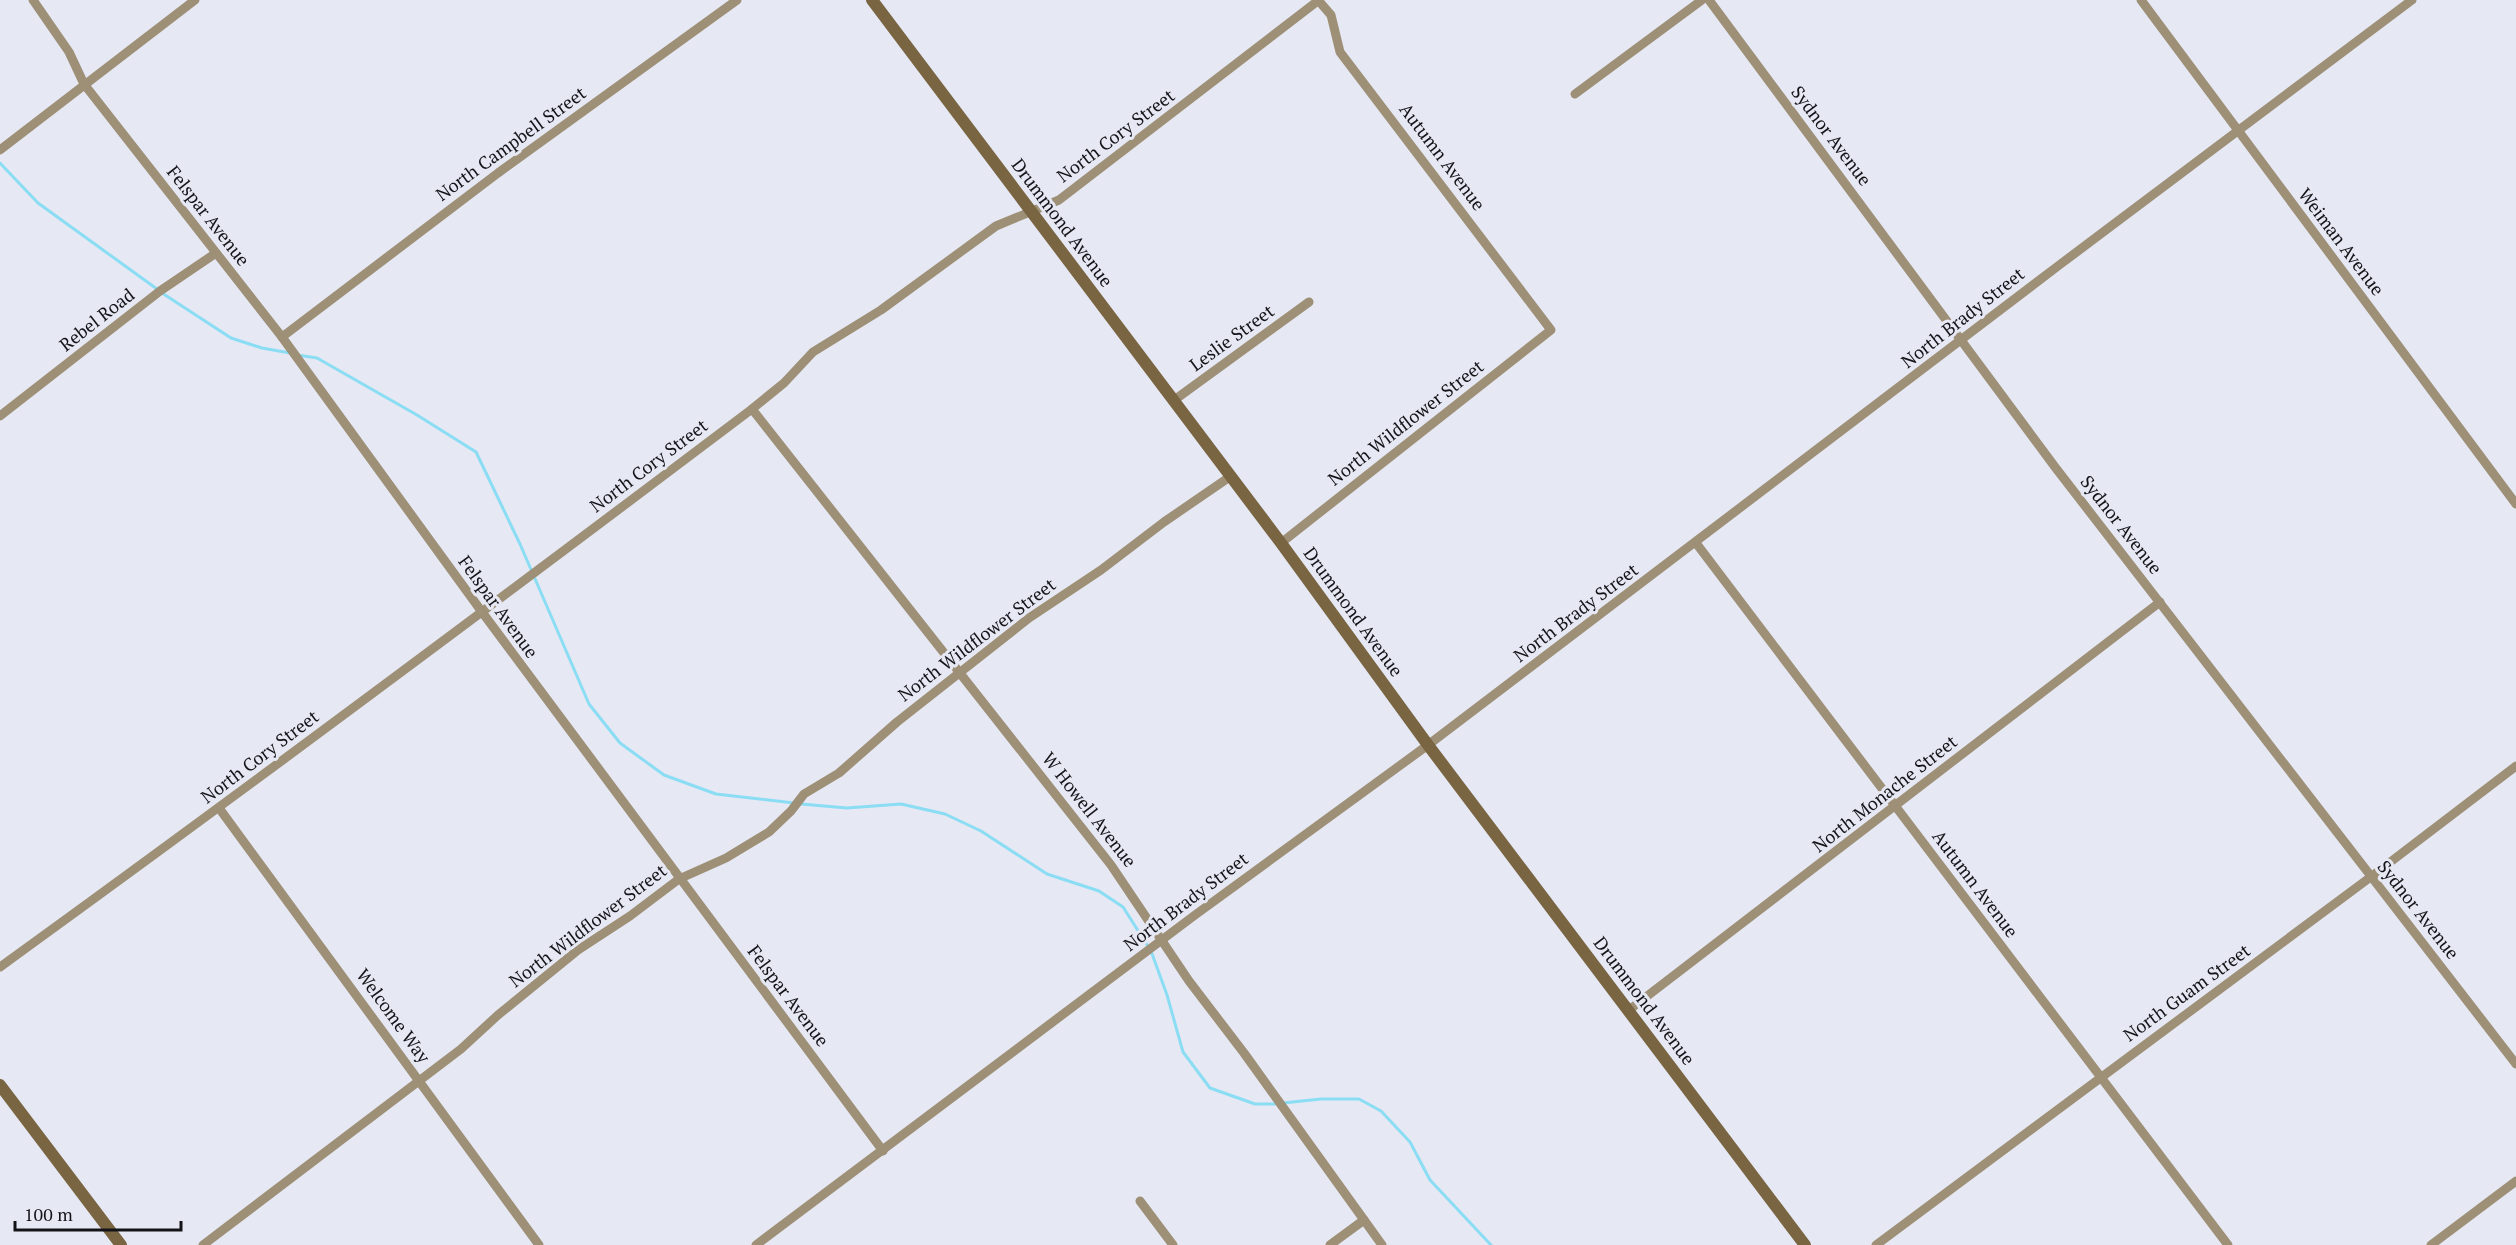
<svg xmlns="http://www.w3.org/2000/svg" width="2516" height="1245" font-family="'PT Serif',serif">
	<rect width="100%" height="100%" fill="#e6e8f4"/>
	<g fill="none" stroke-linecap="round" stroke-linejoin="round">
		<g stroke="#8addf3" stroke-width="3">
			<polyline points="0,163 38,203 157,289"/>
			<polyline points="162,293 231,338 262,348 290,353"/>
			<polyline points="297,355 317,358 417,415 476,452 520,544 589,704 620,743 664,775 716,794 794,803"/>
			<polyline points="801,804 847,808 901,804 945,814 981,831 1047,874 1099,891 1123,907 1151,951 1167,995 1183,1052 1210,1088 1255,1104 1276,1104"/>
			<polyline points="1283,1103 1321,1099 1359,1099 1381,1111 1410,1142 1430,1180 1491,1245"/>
		</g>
		<g stroke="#9e9077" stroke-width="9">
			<polyline points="33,0 69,52 84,84 282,337 482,612 883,1151"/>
			<polyline points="1709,0 2055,467 2516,1064"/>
			<polyline points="2141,0 2516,504"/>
			<polyline points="1575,94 1702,0"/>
			<polyline points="0,150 195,0"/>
			<polyline points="282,337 498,173 737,0"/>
			<polyline points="1173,401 1309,302"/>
			<polyline points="752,409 1111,865 1189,981 1244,1053 1382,1245"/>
			<polyline points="0,416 160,291 216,253"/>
			<polyline points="1281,543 1551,330 1340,52 1331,15 1318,0"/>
			<polyline points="1696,543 2228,1245"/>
			<polyline points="219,808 539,1245"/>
			<path d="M0,967C253,784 503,597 752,409L784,383L813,352L881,310L996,226L1059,200L1319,0"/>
			<polyline points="1629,1010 2160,602"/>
			<polyline points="1140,1201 1173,1245"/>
			<polyline points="203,1245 461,1049 498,1015 578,950 630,916 679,879 726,858 769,832 791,811 804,794 839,773 897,722 1029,618 1101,570 1164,522 1231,476"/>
			<polyline points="756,1245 1195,915 1428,745 2058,266 2412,0"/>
			<polyline points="1330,1245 1364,1220"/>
			<polyline points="1876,1245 2372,876 2516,766"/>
			<polyline points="2431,1245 2516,1181"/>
		</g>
		<g stroke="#796541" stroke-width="12">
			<polyline points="872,0 1281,543 1428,745 1805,1245"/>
			<polyline points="0,1085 121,1245"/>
		</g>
	</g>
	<g text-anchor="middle" stroke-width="6" stroke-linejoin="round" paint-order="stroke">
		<g font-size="18" fill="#141418" stroke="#e6e8f4">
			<text transform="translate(1116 136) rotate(-37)" y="6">North Cory Street</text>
			<text transform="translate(1831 136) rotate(53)" y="6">Sydnor Avenue</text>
			<text transform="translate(511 144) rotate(-36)" y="6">North Campbell Street</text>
			<text transform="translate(1442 157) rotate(53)" y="6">Autumn Avenue</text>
			<text transform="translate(208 216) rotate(52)" y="6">Felspar Avenue</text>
			<text transform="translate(1062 223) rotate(53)" y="6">Drummond Avenue</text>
			<text transform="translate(2341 242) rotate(53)" y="6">Weiman Avenue</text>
			<text transform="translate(1963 318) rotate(-38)" y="6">North Brady Street</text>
			<text transform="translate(97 320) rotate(-38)" y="6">Rebel Road</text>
			<text transform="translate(1232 338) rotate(-36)" y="6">Leslie Street</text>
			<text transform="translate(1406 423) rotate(-38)" y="6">North Wildflower Street</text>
			<text transform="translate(649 466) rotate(-37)" y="6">North Cory Street</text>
			<text transform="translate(2121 525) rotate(52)" y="6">Sydnor Avenue</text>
			<text transform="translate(498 607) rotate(54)" y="6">Felspar Avenue</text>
			<text transform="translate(1353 612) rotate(54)" y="6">Drummond Avenue</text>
			<text transform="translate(1576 613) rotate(-37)" y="6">North Brady Street</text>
			<text transform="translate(977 640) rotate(-37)" y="6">North Wildflower Street</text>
			<text transform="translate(260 757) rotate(-37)" y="6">North Cory Street</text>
			<text transform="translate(1885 794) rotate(-38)" y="6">North Monache Street</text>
			<text transform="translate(1089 810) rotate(52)" y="6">W Howell Avenue</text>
			<text transform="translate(1975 884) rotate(53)" y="6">Autumn Avenue</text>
			<text transform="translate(1186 902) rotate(-37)" y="6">North Brady Street</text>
			<text transform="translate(2418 910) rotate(52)" y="6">Sydnor Avenue</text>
			<text transform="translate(588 926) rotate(-37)" y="6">North Wildflower Street</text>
			<text transform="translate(2187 993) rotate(-36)" y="6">North Guam Street</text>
			<text transform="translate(788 996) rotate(53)" y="6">Felspar Avenue</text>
			<text transform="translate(1644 1001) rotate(53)" y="6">Drummond Avenue</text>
			<text transform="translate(393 1016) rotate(54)" y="6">Welcome Way</text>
		</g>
	</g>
	<path d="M15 1221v9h166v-9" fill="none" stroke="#141418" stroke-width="3"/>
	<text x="24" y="1221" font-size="18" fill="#141418" stroke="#e6e8f4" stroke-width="4.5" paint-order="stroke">100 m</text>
</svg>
